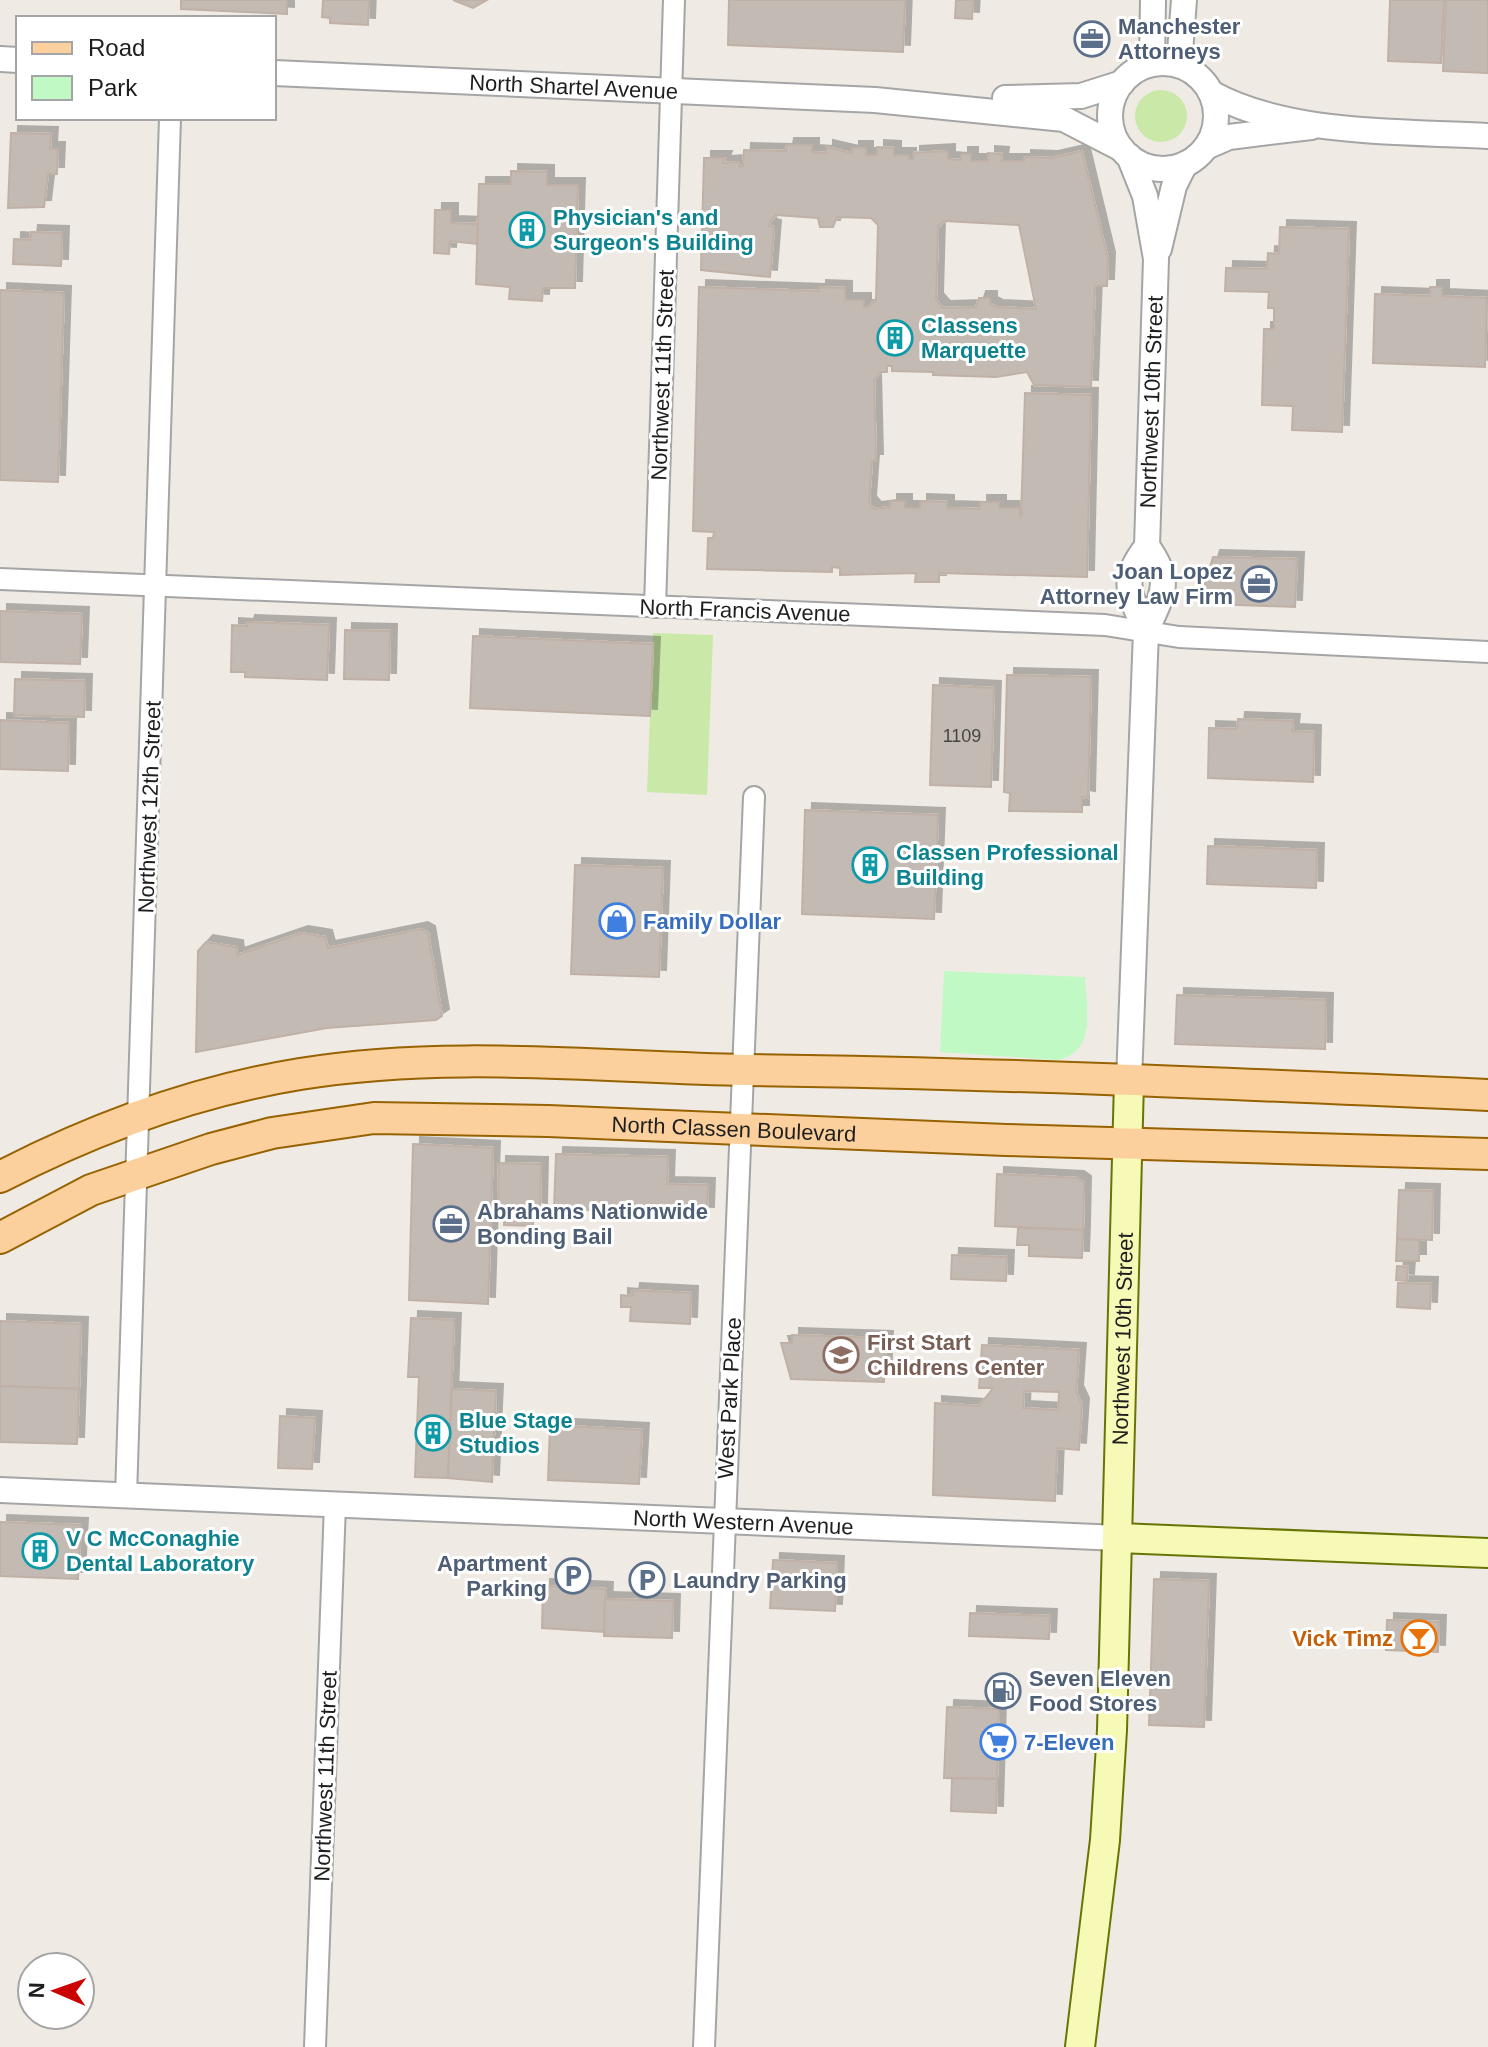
<svg xmlns="http://www.w3.org/2000/svg" width="1488" height="2047" font-family="Arial,sans-serif">
	<defs>
		<filter id="shadow"><feDropShadow dx="7" dy="-7" stdDeviation="0" flood-color="#0004"/></filter>
	</defs>
	<rect width="100%" height="100%" fill="#efebe4"/>
	<g fill="#cae9a9">
		<circle cx="1161" cy="116" r="26"/>
		<polygon points="653,633 713,635 707,795 647,792"/>
	</g>
	<path fill="#c0f9c4" d="M944,971L1085,977C1086,1008 1098,1052 1057,1060L940,1052Z"/>
	<g fill="#c3bab3" stroke="#c0b1a6" stroke-width="2" fill-rule="evenodd" filter="url(#shadow)">
		<polygon points="181,0 287,0 287,14 181,9"/>
		<polygon points="323,0 369,0 368,25 330,23 330,18 322,17"/>
		<polygon points="453,0 487,0 473,8"/>
		<polygon points="729,0 905,0 903,52 728,45"/>
		<polygon points="956,0 973,0 972,19 955,18"/>
		<polygon points="1390,0 1444,0 1441,63 1388,61"/>
		<polygon points="1446,0 1488,0 1488,73 1443,71"/>
		<polygon points="11,133 51,134 50,149 58,149 57,174 48,174 44,207 8,208"/>
		<path d="M787,145H812V152L826,153V147L852,153V148H866V155H877V147L894,148V155H909V159H913V153L948,151V159L961,160V154H971V161H988V153L1002,154L1001,161H1024V157L1051,158L1082,151L1108,259L1107,286H1095L1091,387L1034,385L1027,372L996,377L933,375V372L892,371V366H887V372H881L874,380L876,461H872L869,503L874,509L890,507V501H905V508H920V501L947,502V508L980,509V502H999V508H1019L1021,517L1025,393L1091,395L1087,577L939,573V582H915L916,573L840,575V568L832,567V572L707,569L708,538H713L714,532L693,531L699,287L819,291V287L845,288V300H864V307H868L876,300L878,225L871,218L837,217L833,227H820L818,218L776,215L770,221L769,226L774,227L770,277L701,270L704,158H725L723,163L738,162L740,167L743,166L744,150L786,151ZM944,221L1019,225L1036,309L996,307L990,304V298H979L976,307L943,308L936,300L938,227Z"/>
		<polygon points="511,171 547,172 547,185 578,185 575,288 543,288 542,301 509,299 510,287 476,284 479,184 511,184"/>
		<polygon points="435,210 451,210 451,223 478,224 477,244 450,241 449,254 434,253"/>
		<polygon points="1280,227 1349,229 1342,432 1292,430 1293,406 1262,405 1264,329 1274,329 1274,308 1268,308 1269,292 1225,291 1226,268 1267,269 1268,253 1279,254"/>
		<polygon points="31,232 62,233 61,266 13,264 14,239 30,240"/>
		<polygon points="1430,287 1442,287 1442,296 1487,298 1485,367 1373,363 1375,294 1430,296"/>
		<polygon points="0,290 64,293 58,482 0,480"/>
		<polygon points="1213,557 1297,559 1295,607 1211,604 1211,595 1202,595"/>
		<polygon points="0,611 82,614 80,664 0,662"/>
		<polygon points="248,622 329,625 327,680 245,677 245,672 231,672 232,625 247,626"/>
		<polygon points="345,630 390,631 389,680 344,679"/>
		<polygon points="473,636 653,644 650,716 470,708"/>
		<polygon points="1007,675 1091,677 1088,798 1082,797 1082,812 1009,811 1010,793 1004,792"/>
		<polygon points="15,679 85,681 84,717 14,715"/>
		<polygon points="933,685 994,688 991,787 930,785"/>
		<polygon points="1238,719 1293,721 1292,731 1314,732 1313,782 1208,778 1209,728 1237,729"/>
		<polygon points="0,720 69,723 68,771 0,769"/>
		<polygon points="805,810 938,815 934,919 802,914"/>
		<polygon points="1208,846 1317,850 1316,888 1207,884"/>
		<polygon points="575,865 663,868 659,977 571,974"/>
		<polygon points="421,929 428,933 442,1016 436,1020 327,1028 196,1052 198,951 206,942 236,947 237,955 301,933 325,937 328,948"/>
		<polygon points="1177,995 1326,1000 1325,1049 1175,1044"/>
		<polygon points="413,1144 493,1148 488,1304 409,1300"/>
		<polygon points="556,1154 668,1157 667,1184 708,1185 707,1214 554,1209"/>
		<polygon points="499,1163 541,1164 540,1210 533,1209 533,1226 504,1225 505,1207 498,1207"/>
		<polygon points="997,1174 1077,1178 1084,1183 1083,1230 995,1226"/>
		<polygon points="1399,1190 1433,1191 1432,1240 1397,1239"/>
		<polygon points="1018,1228 1083,1230 1082,1258 1029,1256 1029,1245 1017,1245"/>
		<polygon points="1397,1239 1419,1240 1419,1261 1396,1261"/>
		<polygon points="952,1255 1007,1257 1006,1281 951,1279"/>
		<polygon points="1397,1266 1408,1267 1407,1281 1396,1280"/>
		<polygon points="1398,1283 1431,1284 1430,1309 1397,1307"/>
		<polygon points="633,1290 691,1293 690,1324 630,1321 631,1307 621,1307 621,1295 632,1296"/>
		<polygon points="411,1318 454,1320 448,1478 415,1477 419,1377 408,1377"/>
		<polygon points="0,1321 81,1324 79,1389 0,1386"/>
		<polygon points="792,1335 886,1338 884,1382 791,1379 781,1343 792,1343"/>
		<path d="M982,1345L1079,1350L1076,1392L1082,1405L1079,1450L1057,1448L1055,1501L933,1495L935,1403L979,1406L993,1388H979ZM1024,1391L1059,1392L1058,1410L1023,1408Z"/>
		<polygon points="0,1386 79,1389 77,1444 0,1442"/>
		<polygon points="452,1389 496,1391 492,1482 448,1478"/>
		<polygon points="280,1416 315,1418 312,1469 278,1468"/>
		<polygon points="550,1425 642,1430 639,1484 548,1480"/>
		<polygon points="0,1522 81,1525 78,1579 0,1576"/>
		<polygon points="773,1560 837,1563 835,1611 770,1608"/>
		<polygon points="1154,1579 1209,1581 1204,1727 1149,1725"/>
		<polygon points="543,1586 606,1589 604,1632 542,1628"/>
		<polygon points="605,1599 673,1601 672,1638 604,1636"/>
		<polygon points="970,1613 1050,1616 1049,1639 969,1636"/>
		<polygon points="1387,1620 1439,1622 1438,1652 1386,1650"/>
		<polygon points="947,1707 999,1709 997,1779 944,1778"/>
		<polygon points="952,1778 997,1779 996,1813 951,1811"/>
	</g>
	<g fill="none" stroke-linecap="round" stroke-linejoin="round">
		<defs>
			<g id="minor">
				<polyline points="0,579 1105,625 1179,637 1488,652"/>
				<polyline points="655,607 674,0"/>
				<polyline points="126,1496 170,118"/>
				<polyline points="315,2047 335,1504"/>
				<polyline points="704,2047 754,797"/>
			</g>
			<g id="tertiary">
				<polyline points="0,59 18,60"/>
				<circle cx="1163" cy="116" r="53"/>
				<polyline points="1152,64 1153,0"/>
				<polyline points="1179,65 1184,0"/>
				<path id="s1" d="M274,73L875,100L1064,119L1122,149"/>
				<path d="M1211,93C1290,136 1400,131 1488,136"/>
				<polyline points="1005,98 1081,96 1122,83"/>
				<polyline points="1206,147 1229,137 1311,127"/>
				<path d="M1129,156L1145,196L1156,259L1147,546C1119,582 1129,592 1146,631"/>
				<polyline points="1159,249 1174,186 1185,164"/>
				<path d="M1129,1081L1146,631C1163,593 1173,582 1147,546"/>
				<path id="s2" d="M0,1490L1119,1538"/>
			</g>
			<g id="secondary">
				<polyline points="1119,1538 1488,1553"/>
				<path id="s3" d="M1080,2047L1105,1840L1112,1730L1129,1081"/>
			</g>
			<g id="primary">
				<path d="M0,1177C93,1129 196,1091 300,1074C446,1050 599,1067 746,1070C994,1073 1241,1084 1488,1095"/>
				<path id="s4" d="M0,1238L91,1190L211,1149L272,1133L374,1118L548,1121L1006,1140L1488,1154"/>
			</g>
		</defs>
		<use href="#minor" stroke="#a5a5a5" stroke-width="24"/>
		<use href="#tertiary" stroke="#a5a5a5" stroke-width="28"/>
		<use href="#secondary" stroke="#6a7405" stroke-width="32"/>
		<use href="#primary" stroke="#976201" stroke-width="34"/>
		<use href="#minor" stroke="#fff" stroke-width="20"/>
		<use href="#tertiary" stroke="#fff" stroke-width="24"/>
		<use href="#secondary" stroke="#f7f9b7" stroke-width="28"/>
		<use href="#primary" stroke="#fbd09c" stroke-width="30"/>
	</g>
	<defs>
		<symbol id="office-ring" viewBox="-11 -11 22 22"><circle r="9.5" fill="#fff" stroke="#5c6f8a" stroke-width="1.5"/><path d="M-6-3h4V-5.5h4V-3h4V5H-6ZM-1-4.5V-3h2v-1.5ZM-6 0V1H6V0Z" fill="#5c6f8a"/></symbol>
		<symbol id="building-ring" viewBox="-11 -11 22 22"><circle r="9.5" fill="#fff" stroke="#0f9aa8" stroke-width="1.5"/><path d="M-4-6H4V6H1V3H-1V6H-4ZM-2.5-4.3h1.7v1.8h-1.7ZM.8-4.3h1.7v1.8H.8ZM-2.5-1h1.7V.8h-1.7ZM.8-1h1.7V.8H.8Z" fill="#0f9aa8"/></symbol>
		<symbol id="shop-ring" viewBox="-11 -11 22 22"><circle r="9.5" fill="#fff" stroke="#3f7fe0" stroke-width="1.5"/><path d="M-5-2.5h2.3a2.7 3.5 0 0 1 5.4 0H5L5.5 6h-11ZM-1.5-2.5h3a1.5 2.3 0 0 0-3 0Z" fill="#3f7fe0"/></symbol>
		<symbol id="school-ring" viewBox="-11 -11 22 22"><circle r="9.5" fill="#fff" stroke="#8d6e63" stroke-width="1.5"/><path d="M0-5L7-2L0 1L-7-2ZM-4 1L0 2.5L4 1V4Q0 6-4 4Z" fill="#8d6e63"/></symbol>
		<symbol id="parking-ring" viewBox="-11 -11 22 22"><circle r="9.5" fill="#fff" stroke="#5c6f8a" stroke-width="1.5"/><path d="M-3.5-5.5H1a3.5 3.5 0 0 1 0 7H-1V5.5H-3.5ZM-1-3.4V-.6H.8a1.4 1.4 0 0 0 0-2.8Z" fill="#5c6f8a"/></symbol>
		<symbol id="bar-ring" viewBox="-11 -11 22 22"><circle r="9.5" fill="#fff" stroke="#e8710a" stroke-width="1.5"/><path d="M-6-5H6L.8 .8V4.5H3.5V6h-7V4.5H-.8V.8Z" fill="#e8710a"/></symbol>
		<symbol id="fuel-ring" viewBox="-11 -11 22 22"><circle r="9.5" fill="#fff" stroke="#5c6f8a" stroke-width="1.5"/><path d="M-5.5-6h7V0h2V4h1.3V-2.5L3-4.5l.8-.8L6-3V5H2.5V1h-1V6h-7ZM-4.2-4.7v3.2H.2V-4.7Z" fill="#5c6f8a"/></symbol>
		<symbol id="supermarket-ring" viewBox="-11 -11 22 22"><circle r="9.5" fill="#fff" stroke="#3f7fe0" stroke-width="1.5"/><path d="M-6-5.5h2.5l.6 2H6L4.5 2H-2.5L-4.4-4H-6ZM-1.5 3.2a1.3 1.3 0 1 0 .1 0ZM3 3.2a1.3 1.3 0 1 0 .1 0Z" fill="#3f7fe0"/></symbol>
	</defs>
	<g fill-rule="evenodd">
		<use href="#office-ring" x="1072" y="19" width="40" height="40"/>
		<use href="#building-ring" x="507" y="210" width="40" height="40"/>
		<use href="#building-ring" x="875" y="318" width="40" height="40"/>
		<use href="#office-ring" x="1239" y="564" width="40" height="40"/>
		<use href="#building-ring" x="850" y="845" width="40" height="40"/>
		<use href="#shop-ring" x="597" y="901" width="40" height="40"/>
		<use href="#office-ring" x="431" y="1204" width="40" height="40"/>
		<use href="#school-ring" x="821" y="1335" width="40" height="40"/>
		<use href="#building-ring" x="413" y="1413" width="40" height="40"/>
		<use href="#building-ring" x="20" y="1531" width="40" height="40"/>
		<use href="#parking-ring" x="553" y="1556" width="40" height="40"/>
		<use href="#parking-ring" x="627" y="1560" width="40" height="40"/>
		<use href="#bar-ring" x="1399" y="1618" width="40" height="40"/>
		<use href="#fuel-ring" x="983" y="1671" width="40" height="40"/>
		<use href="#supermarket-ring" x="978" y="1722" width="40" height="40"/>
	</g>
	<g text-anchor="middle" stroke-width="6" stroke-linejoin="round" paint-order="stroke">
		<g font-size="18" fill="#474543">
			<text x="962" y="742">1109</text>
		</g>
		<g font-size="22" font-weight="bold" fill="#4e5e75" stroke="#fff" text-anchor="start">
			<text x="1118" y="34">Manchester<tspan x="1118" dy="25">Attorneys</tspan></text>
			<text x="1233" y="579" text-anchor="end">Joan Lopez<tspan x="1233" dy="25">Attorney Law Firm</tspan></text>
			<text x="477" y="1219">Abrahams Nationwide<tspan x="477" dy="25">Bonding Bail</tspan></text>
			<text x="547" y="1571" text-anchor="end">Apartment<tspan x="547" dy="25">Parking</tspan></text>
			<text x="673" y="1588">Laundry Parking</text>
			<text x="1029" y="1686">Seven Eleven<tspan x="1029" dy="25">Food Stores</tspan></text>
		</g>
		<g font-size="22" fill="#1e1e1e" stroke="#fff">
			<text dy="8" stroke="none"><textPath href="#s1" startOffset="300">North Shartel Avenue</textPath></text>
			<text transform="translate(662 375) rotate(-88)" y="8">Northwest 11th Street</text>
			<text transform="translate(1151 402) rotate(-88)" y="8">Northwest 10th Street</text>
			<text transform="translate(745 610) rotate(2)" y="8">North Francis Avenue</text>
			<text transform="translate(149 807) rotate(-88)" y="8">Northwest 12th Street</text>
			<text dy="8" stroke="none"><textPath href="#s4" startOffset="756">North Classen Boulevard</textPath></text>
			<text dy="8" stroke="none"><textPath href="#s3" startOffset="710">Northwest 10th Street</textPath></text>
			<text transform="translate(729 1398) rotate(-87)" y="8">West Park Place</text>
			<text dy="8" stroke="none"><textPath href="#s2" startOffset="744">North Western Avenue</textPath></text>
			<text transform="translate(325 1776) rotate(-88)" y="8">Northwest 11th Street</text>
		</g>
		<g font-size="22" font-weight="bold" fill="#0d838f" stroke="#fff" text-anchor="start">
			<text x="553" y="225">Physician's and<tspan x="553" dy="25">Surgeon's Building</tspan></text>
			<text x="921" y="333">Classens<tspan x="921" dy="25">Marquette</tspan></text>
			<text x="896" y="860">Classen Professional<tspan x="896" dy="25">Building</tspan></text>
			<text x="459" y="1428">Blue Stage<tspan x="459" dy="25">Studios</tspan></text>
			<text x="66" y="1546">V C McConaghie<tspan x="66" dy="25">Dental Laboratory</tspan></text>
		</g>
		<g font-size="22" font-weight="bold" fill="#366cbe" stroke="#fff" text-anchor="start">
			<text x="643" y="929">Family Dollar</text>
			<text x="1024" y="1750">7-Eleven</text>
		</g>
		<g font-size="22" font-weight="bold" fill="#785e54" stroke="#fff" text-anchor="start">
			<text x="867" y="1350">First Start<tspan x="867" dy="25">Childrens Center</tspan></text>
		</g>
		<g font-size="22" font-weight="bold" fill="#c56008" stroke="#fff" text-anchor="end">
			<text x="1393" y="1646">Vick Timz</text>
		</g>
	</g>
	<rect x="16" y="16" width="260" height="104" fill="#ffffff" stroke="#a5a5a5" stroke-width="2"/>
	<rect x="32" y="42" width="40" height="12" fill="#fbd09c" stroke="#a5a5a5" stroke-width="2"/>
	<text x="88" y="56" font-size="24" fill="#1e1e1e">Road</text>
	<rect x="32" y="76" width="40" height="24" fill="#c0f9c4" stroke="#a5a5a5" stroke-width="2"/>
	<text x="88" y="96" font-size="24" fill="#1e1e1e">Park</text>
	<g transform="translate(56 1991) rotate(272)"><circle r="38" fill="#ffffff" stroke="#a5a5a5" stroke-width="2"/>
	<path d="M0-6L14 30L0 20L-14 30Z" fill="#cb0104"/>
	<text y="-12" font-size="22" font-weight="bold" text-anchor="middle" fill="#1e1e1e">N</text>
	</g>
</svg>
